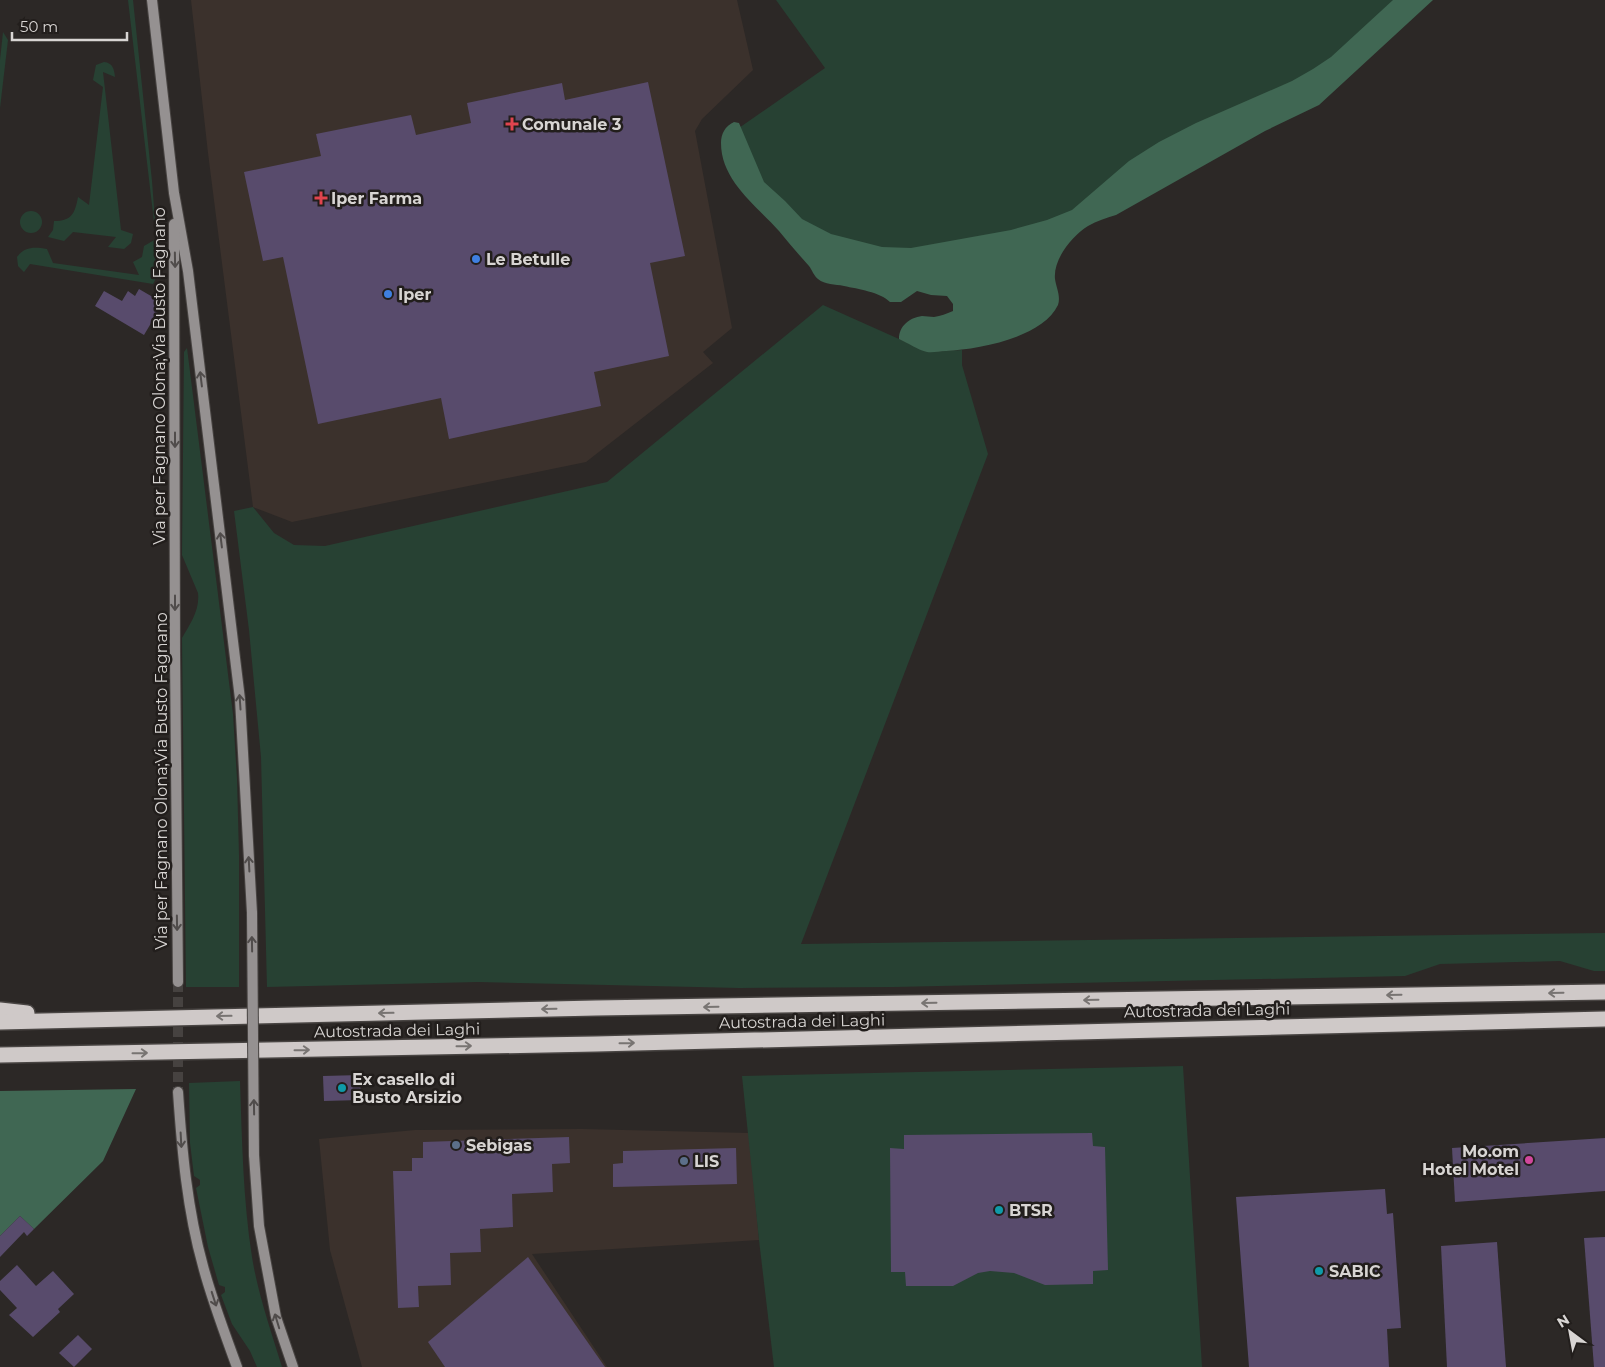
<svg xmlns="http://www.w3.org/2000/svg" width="1605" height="1367" font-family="Montserrat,sans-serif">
	<rect width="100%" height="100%" fill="#2c2826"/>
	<g fill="#3b312c">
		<polygon points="191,0 737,0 753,70 702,119 695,131 732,328 703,352 713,363 586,462 292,522 253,507 208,153"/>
		<polygon points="582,1129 749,1133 759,1240 532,1254 607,1367 362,1367 330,1250 319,1139 415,1130"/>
	</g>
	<g fill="#274133">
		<path d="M128,0H133L152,181L159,272L153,284L30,264L24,272L18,266L17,257C25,246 35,247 47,249L53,263L139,275L133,262L142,257L144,246L156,239Z"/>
		<polygon points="776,0 1399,0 1317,70 1083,209 921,265 815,229 758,188 736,130 825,68"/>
		<polygon points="3,32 8,40 0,108 0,60"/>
		<path d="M104,62C113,63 114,69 115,77L103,72L121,230L133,234L131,243L124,249L108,247L116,237L73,232L64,241L48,237L53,230L54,221C72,221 75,213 78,197L89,205L103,87L93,80L96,65Z"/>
		<circle cx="31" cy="222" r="11"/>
		<polygon points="823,305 928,352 962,350 962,365 988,454 801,944 1605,933 1605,971 1594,971 1560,961 1440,964 1405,976 894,987 740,988 478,982 267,987 261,757 249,630 234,511 253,507 274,533 294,545 325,546 607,482"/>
		<path d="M187,348L233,714L237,779L239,855V987H186L182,638C190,624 200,610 198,593L182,555L184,352Z"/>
		<polygon points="1183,1066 1202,1367 774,1367 759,1240 742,1076"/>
		<path d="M240,1081C242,1140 243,1199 252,1257C258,1294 271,1331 282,1367H257L250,1351L232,1324L221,1295L225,1292V1287L219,1285L208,1247L196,1188L200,1185V1180L194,1176L190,1143L189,1083Z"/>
	</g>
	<g fill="#406753">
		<path d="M1393,0H1433L1319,105L1265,131L1116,215C1106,218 1097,221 1088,226C1072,236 1053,259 1055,279C1056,287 1061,296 1058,305C1042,338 979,349 946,351C940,351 933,353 927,352C918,350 908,343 899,339C899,326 909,318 922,316C926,316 930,317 934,317C941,316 946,314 953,311V304L947,296L931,295L917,291L901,302H890C880,292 858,289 844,286C835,284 825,285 818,279C814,276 812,270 809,266C799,255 789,243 779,231C757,206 721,181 721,143C721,134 725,126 734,122L739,123L764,182L785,201L802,219L831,234L882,247L911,248L1011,230L1047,220L1072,210L1129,161L1159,142L1196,123L1292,81L1313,69L1331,57Z"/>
		<polygon points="136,1089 103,1161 34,1229 20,1216 0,1236 0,1091"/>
	</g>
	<g fill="#584b6c">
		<polygon points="648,82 685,256 650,263 669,356 594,372 601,406 449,439 441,398 318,424 283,257 263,261 244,172 321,156 316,134 411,115 416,135 471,123 467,103 562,83 565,100"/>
		<polygon points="139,289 163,303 144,335 95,306 104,291 122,301 128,291 135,296"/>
		<polygon points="360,1075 361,1100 324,1101 323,1076"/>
		<polygon points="1092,1133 1093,1146 1105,1147 1108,1270 1093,1271 1093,1284 1045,1285 1014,1273 990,1271 978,1273 953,1286 906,1286 905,1272 891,1272 890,1148 904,1149 904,1135"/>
		<polygon points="569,1137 570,1163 552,1164 553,1192 512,1194 513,1227 480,1229 481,1252 450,1253 451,1285 418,1286 419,1307 398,1308 393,1171 412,1171 412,1158 423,1158 423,1142"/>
		<polygon points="1605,1138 1605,1191 1455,1202 1452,1148"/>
		<polygon points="736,1148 737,1184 613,1187 613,1164 623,1163 623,1151"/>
		<polygon points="1385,1189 1387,1214 1393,1213 1401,1328 1387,1329 1389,1367 1249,1367 1236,1197"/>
		<polygon points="20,1216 34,1229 27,1236 24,1232 0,1257 0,1236"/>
		<polygon points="1605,1237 1605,1367 1594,1367 1584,1238"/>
		<polygon points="1497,1242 1506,1367 1447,1367 1441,1246"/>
		<polygon points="528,1257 605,1367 445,1367 428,1342"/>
		<polygon points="17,1265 36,1286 53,1271 74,1294 58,1309 60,1312 33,1337 9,1315 17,1308 0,1290 0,1281"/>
		<polygon points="78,1335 92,1349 74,1367 59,1353"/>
	</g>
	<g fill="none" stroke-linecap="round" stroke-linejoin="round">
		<polyline stroke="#464240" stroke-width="10" stroke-dasharray="10 5" stroke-linecap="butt" points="178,982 178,1092"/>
		<defs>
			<g id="secondary">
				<polyline points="152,0 174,193 188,271 240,699 252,913"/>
				<polyline points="174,224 175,653 178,982"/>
				<path d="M178,1092C182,1150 187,1209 203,1266C212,1300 225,1334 237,1367"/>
				<polyline points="254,1155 259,1226 276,1317 293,1367"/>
			</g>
			<g id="highway">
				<polyline points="0,1010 27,1013"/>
				<polyline points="0,1022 596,1008 1605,992"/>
				<polyline points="0,1055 596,1044 1605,1019"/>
			</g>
		</defs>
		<use href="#secondary" stroke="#484442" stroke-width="12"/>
		<use href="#highway" stroke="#484442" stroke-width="18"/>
		<use href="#secondary" stroke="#959191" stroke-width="10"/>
		<use href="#highway" stroke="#cfc9c8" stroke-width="15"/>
		<defs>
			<polyline id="secondary-bridge" points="252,913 254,1155"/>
		</defs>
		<use href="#secondary-bridge" stroke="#484442" stroke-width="12" stroke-linecap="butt"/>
		<use href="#secondary-bridge" stroke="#959191" stroke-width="10"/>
	</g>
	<defs><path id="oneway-shaft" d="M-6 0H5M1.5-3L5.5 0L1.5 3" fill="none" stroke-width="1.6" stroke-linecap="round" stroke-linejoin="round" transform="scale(1.25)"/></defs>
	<g stroke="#504c4b">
		<use href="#oneway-shaft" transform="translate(175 260) rotate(89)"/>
		<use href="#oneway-shaft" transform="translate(201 379) rotate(-97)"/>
		<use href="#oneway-shaft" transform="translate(175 440) rotate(90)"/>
		<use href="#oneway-shaft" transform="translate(221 540) rotate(-97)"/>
		<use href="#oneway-shaft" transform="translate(175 603) rotate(90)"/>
		<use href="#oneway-shaft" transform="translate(240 702) rotate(-94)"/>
		<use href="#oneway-shaft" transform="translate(249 864) rotate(-93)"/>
		<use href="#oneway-shaft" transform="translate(177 923) rotate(89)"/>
		<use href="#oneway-shaft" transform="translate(252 944) rotate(-91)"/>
		<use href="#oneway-shaft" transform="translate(254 1107) rotate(-91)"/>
		<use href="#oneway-shaft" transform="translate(181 1140) rotate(87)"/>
		<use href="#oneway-shaft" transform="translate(214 1299) rotate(72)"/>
		<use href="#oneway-shaft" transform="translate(277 1321) rotate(-107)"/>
	</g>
	<g stroke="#787472">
		<use href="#oneway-shaft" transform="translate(1556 993) rotate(179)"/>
		<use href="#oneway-shaft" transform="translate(1394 995) rotate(179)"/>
		<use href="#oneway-shaft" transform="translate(1091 1000) rotate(179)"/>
		<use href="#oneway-shaft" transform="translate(929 1003) rotate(179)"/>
		<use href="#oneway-shaft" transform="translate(711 1007) rotate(179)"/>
		<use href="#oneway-shaft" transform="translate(549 1009) rotate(179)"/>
		<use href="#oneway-shaft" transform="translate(386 1013) rotate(179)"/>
		<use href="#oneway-shaft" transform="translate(224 1016) rotate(179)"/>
		<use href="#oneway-shaft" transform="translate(627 1043) rotate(-1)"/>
		<use href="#oneway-shaft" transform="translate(464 1046) rotate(-1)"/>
		<use href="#oneway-shaft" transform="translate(302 1050) rotate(-1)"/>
		<use href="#oneway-shaft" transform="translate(140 1053) rotate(-1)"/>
	</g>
	<g fill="#e0444e" stroke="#221e1c" stroke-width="2">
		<path d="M509.5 116.5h5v5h5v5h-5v5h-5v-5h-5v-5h5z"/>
		<path d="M318.5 190.5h5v5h5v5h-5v5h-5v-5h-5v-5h5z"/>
	</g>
	<g fill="#3f7fe0" stroke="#221e1c" stroke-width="2">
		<circle cx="476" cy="259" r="5"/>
		<circle cx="388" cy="294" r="5"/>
	</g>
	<g fill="#0f9aa8" stroke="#221e1c" stroke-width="2">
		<circle cx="342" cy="1088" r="5"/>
		<circle cx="999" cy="1210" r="5"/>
		<circle cx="1319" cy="1271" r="5"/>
	</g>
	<g fill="#5c6f8a" stroke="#221e1c" stroke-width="2">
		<circle cx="456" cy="1145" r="5"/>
		<circle cx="684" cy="1161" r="5"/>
	</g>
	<circle fill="#d1479c" stroke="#221e1c" stroke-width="2" cx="1529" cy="1160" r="5"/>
	<g text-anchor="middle" stroke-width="5" stroke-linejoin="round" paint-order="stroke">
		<g font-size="16" font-weight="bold" fill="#d8d5d3" stroke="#221e1c" text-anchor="start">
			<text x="522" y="130">Comunale 3</text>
			<text x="331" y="204">Iper Farma</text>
			<text x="486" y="265">Le Betulle</text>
			<text x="398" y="300">Iper</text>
			<text x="352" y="1085">Ex casello di<tspan x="352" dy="18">Busto Arsizio</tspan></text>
			<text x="466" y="1151">Sebigas</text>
			<text x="1519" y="1157" text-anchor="end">Mo.om<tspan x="1519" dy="18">Hotel Motel</tspan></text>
			<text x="694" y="1167">LIS</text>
			<text x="1009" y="1216">BTSR</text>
			<text x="1329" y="1277">SABIC</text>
		</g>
		<g font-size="16" fill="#d8d5d3" stroke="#221e1c">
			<text transform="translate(159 376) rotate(-90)" y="6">Via per Fagnano Olona;Via Busto Fagnano</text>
			<text transform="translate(161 781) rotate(-90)" y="6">Via per Fagnano Olona;Via Busto Fagnano</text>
			<text transform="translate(1207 1010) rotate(-1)" y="6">Autostrada dei Laghi</text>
			<text transform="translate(802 1021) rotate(-1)" y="6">Autostrada dei Laghi</text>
			<text transform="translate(397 1030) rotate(-1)" y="6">Autostrada dei Laghi</text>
		</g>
	</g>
	<g transform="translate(1570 1332) rotate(328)" stroke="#221e1c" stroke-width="4" paint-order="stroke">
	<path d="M0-4L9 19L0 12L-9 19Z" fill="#d8d5d3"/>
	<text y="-8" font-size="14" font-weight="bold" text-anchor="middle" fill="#d8d5d3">N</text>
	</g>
	<path d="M12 32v8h115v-8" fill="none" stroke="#d8d5d3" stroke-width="2.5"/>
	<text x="20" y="32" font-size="15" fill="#d8d5d3" stroke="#221e1c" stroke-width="4" paint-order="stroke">50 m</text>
</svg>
